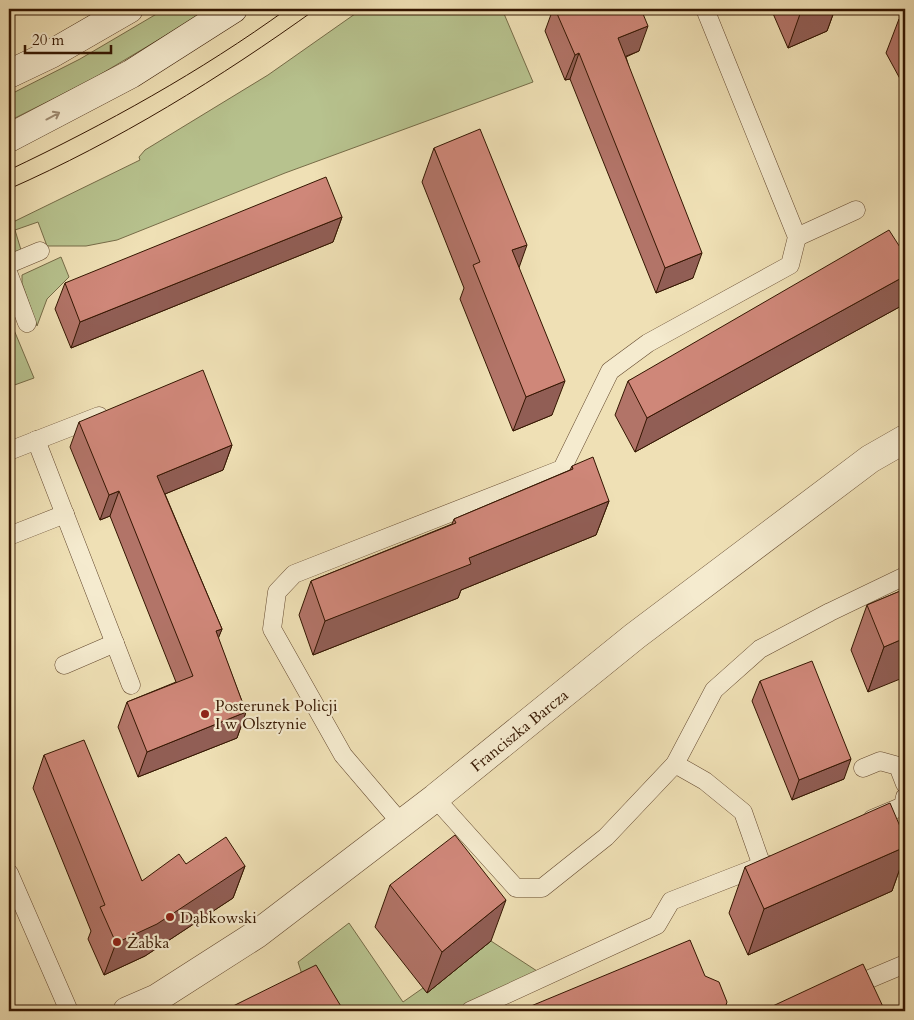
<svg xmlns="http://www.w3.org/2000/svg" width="914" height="1020" font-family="Cardo,serif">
	<rect width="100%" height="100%" fill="#efe0b5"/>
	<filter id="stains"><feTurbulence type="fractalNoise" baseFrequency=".004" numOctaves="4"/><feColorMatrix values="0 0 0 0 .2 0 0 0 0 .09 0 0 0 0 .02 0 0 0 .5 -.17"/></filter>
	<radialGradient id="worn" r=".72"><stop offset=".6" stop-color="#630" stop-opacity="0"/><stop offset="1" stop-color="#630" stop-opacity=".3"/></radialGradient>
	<g fill="#b7c28e" stroke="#766c48">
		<polygon points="165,9 210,9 91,80 9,121 9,95 80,59"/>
		<polygon points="362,9 502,9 533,82 285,173 117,240 86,246 47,246 38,222 15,230 21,250 13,253 9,241 9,224 140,160 139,157 145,150 268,75"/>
		<polygon points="61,257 69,277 47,299 37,326 22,283 22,275"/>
		<polygon points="9,318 34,378 9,387"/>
		<polygon points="349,923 403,1002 423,988 427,993 491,941 537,971 453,1011 319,1011 307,990 298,962"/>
	</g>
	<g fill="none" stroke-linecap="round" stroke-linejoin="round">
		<defs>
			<g id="lane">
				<polyline points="797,237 856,210"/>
				<polyline points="9,264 40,251"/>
				<polyline points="9,275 27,323"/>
				<polyline points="36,440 131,685"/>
				<polyline points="9,451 99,416"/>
				<polyline points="9,536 65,514"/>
				<polyline points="64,665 115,643"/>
				<polyline points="675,764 705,781 743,812 762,866"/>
				<polyline points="863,768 880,761 898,766 905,784"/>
				<polyline points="435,798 516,888 542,888 606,837 675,764 714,690 760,649 830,612 905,576"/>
				<polyline points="872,819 903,806 905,797"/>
				<polyline points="401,823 343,755 272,629 277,592 294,574 562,469 610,371 648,343 790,265 797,237 705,9"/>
				<polyline points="9,873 69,1011"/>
				<polyline points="848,988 905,964"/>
				<polyline points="470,1011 657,925 671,901 766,864"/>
			</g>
			<polyline id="street" points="127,1011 157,998 257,934 435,798 635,636 870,459 905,439"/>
			<g id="secondary">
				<polyline points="9,74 51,54 129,9"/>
				<polyline points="9,138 131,74 233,9"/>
			</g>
		</defs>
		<use href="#lane" stroke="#63482e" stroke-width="19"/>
		<use href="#street" stroke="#63482e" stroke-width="29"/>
		<use href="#secondary" stroke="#341601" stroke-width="29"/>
		<use href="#lane" stroke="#f5ebcf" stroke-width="18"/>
		<use href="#street" stroke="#f5ebcf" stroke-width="28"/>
		<use href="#secondary" stroke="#f5ebcf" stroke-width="28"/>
		<g stroke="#341601" stroke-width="1">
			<path d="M9,170C106,124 200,72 287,9"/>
			<path d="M9,189C118,141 220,78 316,9"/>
		</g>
	</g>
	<g fill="#b27468" stroke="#341601">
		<polygon points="553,9 641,9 639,51 626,57 693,278 656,293 570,79 565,80 545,31"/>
		<polygon points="771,9 835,9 827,31 788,48"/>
		<polygon points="905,16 905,88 886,53 899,19"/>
		<polygon points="434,148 552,415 513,431 460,299 464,288 422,182"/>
		<polygon points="342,217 333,242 71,348 55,309 65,283"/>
		<polygon points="905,255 905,298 903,305 635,452 615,415 628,381"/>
		<polygon points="79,422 232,445 223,470 165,494 222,629 218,638 246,712 237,738 138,777 118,727 127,702 176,682 110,516 100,520 70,447"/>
		<polygon points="572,466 609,501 596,535 461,590 458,598 313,655 299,615 311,581 452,524 454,519 570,470"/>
		<polygon points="905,589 868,692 851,650 867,605"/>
		<polygon points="760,681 844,779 792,800 752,701"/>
		<polygon points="44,755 142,881 186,864 245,866 233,898 145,956 104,975 88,939 91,931 33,788"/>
		<polygon points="905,838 905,854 892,891 748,955 729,913 745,867"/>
		<polygon points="390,885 491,941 427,993 375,927"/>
	</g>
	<g fill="#915e55" stroke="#341601">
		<polygon points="812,9 835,9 827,31 788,48 800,14"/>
		<polygon points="648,26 639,51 609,63 618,38"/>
		<polygon points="579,53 570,79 565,80 575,55"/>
		<polygon points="342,217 333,242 71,348 80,322"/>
		<polygon points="527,245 515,279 512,250"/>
		<polygon points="702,253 693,278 656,293 665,268"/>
		<polygon points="905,276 905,298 903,305 635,452 647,418"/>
		<polygon points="565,381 552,415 513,431 526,397"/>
		<polygon points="232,445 223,470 148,501 157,476"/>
		<polygon points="119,491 110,516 100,520 109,495"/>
		<polygon points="609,501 596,535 461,590 458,598 313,655 325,621 469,558"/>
		<polygon points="222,629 212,654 216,631"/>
		<polygon points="905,638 905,677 868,692 884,647"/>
		<polygon points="246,712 237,738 138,777 147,752"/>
		<polygon points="851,759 844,779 792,800 799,780"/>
		<polygon points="905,847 905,854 892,891 748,955 764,909"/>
		<polygon points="245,866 233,898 145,956 104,975 116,943"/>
		<polygon points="506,900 491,941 427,993 442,952"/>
		<polygon points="642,1008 640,1011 633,1011"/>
	</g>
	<g fill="#cf8779" stroke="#341601">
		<polygon points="555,9 641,9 648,26 618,38 702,253 665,268 579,53 575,55"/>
		<polygon points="798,9 812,9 800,14"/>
		<polygon points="905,16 905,31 899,19"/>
		<polygon points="480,129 527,245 512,250 565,381 526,397 473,265 480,262 434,148"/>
		<polygon points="326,177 342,217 80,322 65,283"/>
		<polygon points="889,230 905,255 905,276 647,418 628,381"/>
		<polygon points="203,370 232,445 157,476 222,629 216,631 246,712 147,752 127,702 193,676 119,491 109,495 79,422"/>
		<polygon points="593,457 609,501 469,558 471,564 325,621 311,581 456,523 454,519 573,469 572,466"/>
		<polygon points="905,589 905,638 884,647 867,605"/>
		<polygon points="812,661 851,759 799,780 760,681"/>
		<polygon points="84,740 142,881 179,854 186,864 226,837 245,866 157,924 116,943 100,907 105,905 44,755"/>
		<polygon points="890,803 905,838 905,847 764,909 745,867"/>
		<polygon points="455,835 506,900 442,952 390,885"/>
		<polygon points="690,940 705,976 719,982 727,1002 724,1011 643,1011 642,1008 633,1011 519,1011"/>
		<polygon points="863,964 885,1011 762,1011"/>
		<polygon points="316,965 342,1008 347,1007 349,1011 223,1011"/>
	</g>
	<defs><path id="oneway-shaft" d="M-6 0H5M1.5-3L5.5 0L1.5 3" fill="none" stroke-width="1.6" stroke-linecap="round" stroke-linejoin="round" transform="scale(1.25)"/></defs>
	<use stroke="#9e8b72" href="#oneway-shaft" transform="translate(53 116) rotate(-28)"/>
	<g fill="#8f2418" stroke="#f5ebcf" stroke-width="2">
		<circle cx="205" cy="714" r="5"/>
		<circle cx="170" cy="917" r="5"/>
		<circle cx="117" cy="942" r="5"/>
	</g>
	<g text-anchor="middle" stroke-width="4.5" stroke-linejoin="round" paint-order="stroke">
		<g font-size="16" fill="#341601" stroke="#f5ebcf" text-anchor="start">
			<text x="215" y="711">Posterunek Policji<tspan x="215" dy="18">I w Olsztynie</tspan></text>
			<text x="180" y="923">Dąbkowski</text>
			<text x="127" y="948">Żabka</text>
		</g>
		<g font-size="16" fill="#341601" stroke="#f5ebcf">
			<text transform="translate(519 730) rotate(-39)" y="6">Franciszka Barcza</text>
		</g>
	</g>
	<rect width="914" height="1020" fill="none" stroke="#efe0b5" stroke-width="30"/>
	<rect x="10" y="10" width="894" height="1000" fill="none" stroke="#341601" stroke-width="2.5"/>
	<rect x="15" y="15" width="884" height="990" fill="none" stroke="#341601"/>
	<path d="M25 45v8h86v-8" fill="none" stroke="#341601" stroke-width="2.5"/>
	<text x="32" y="45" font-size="15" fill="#341601" stroke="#f5ebcf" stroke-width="4" paint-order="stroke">20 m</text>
	<rect width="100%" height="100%" filter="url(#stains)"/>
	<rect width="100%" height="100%" fill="url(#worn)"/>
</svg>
